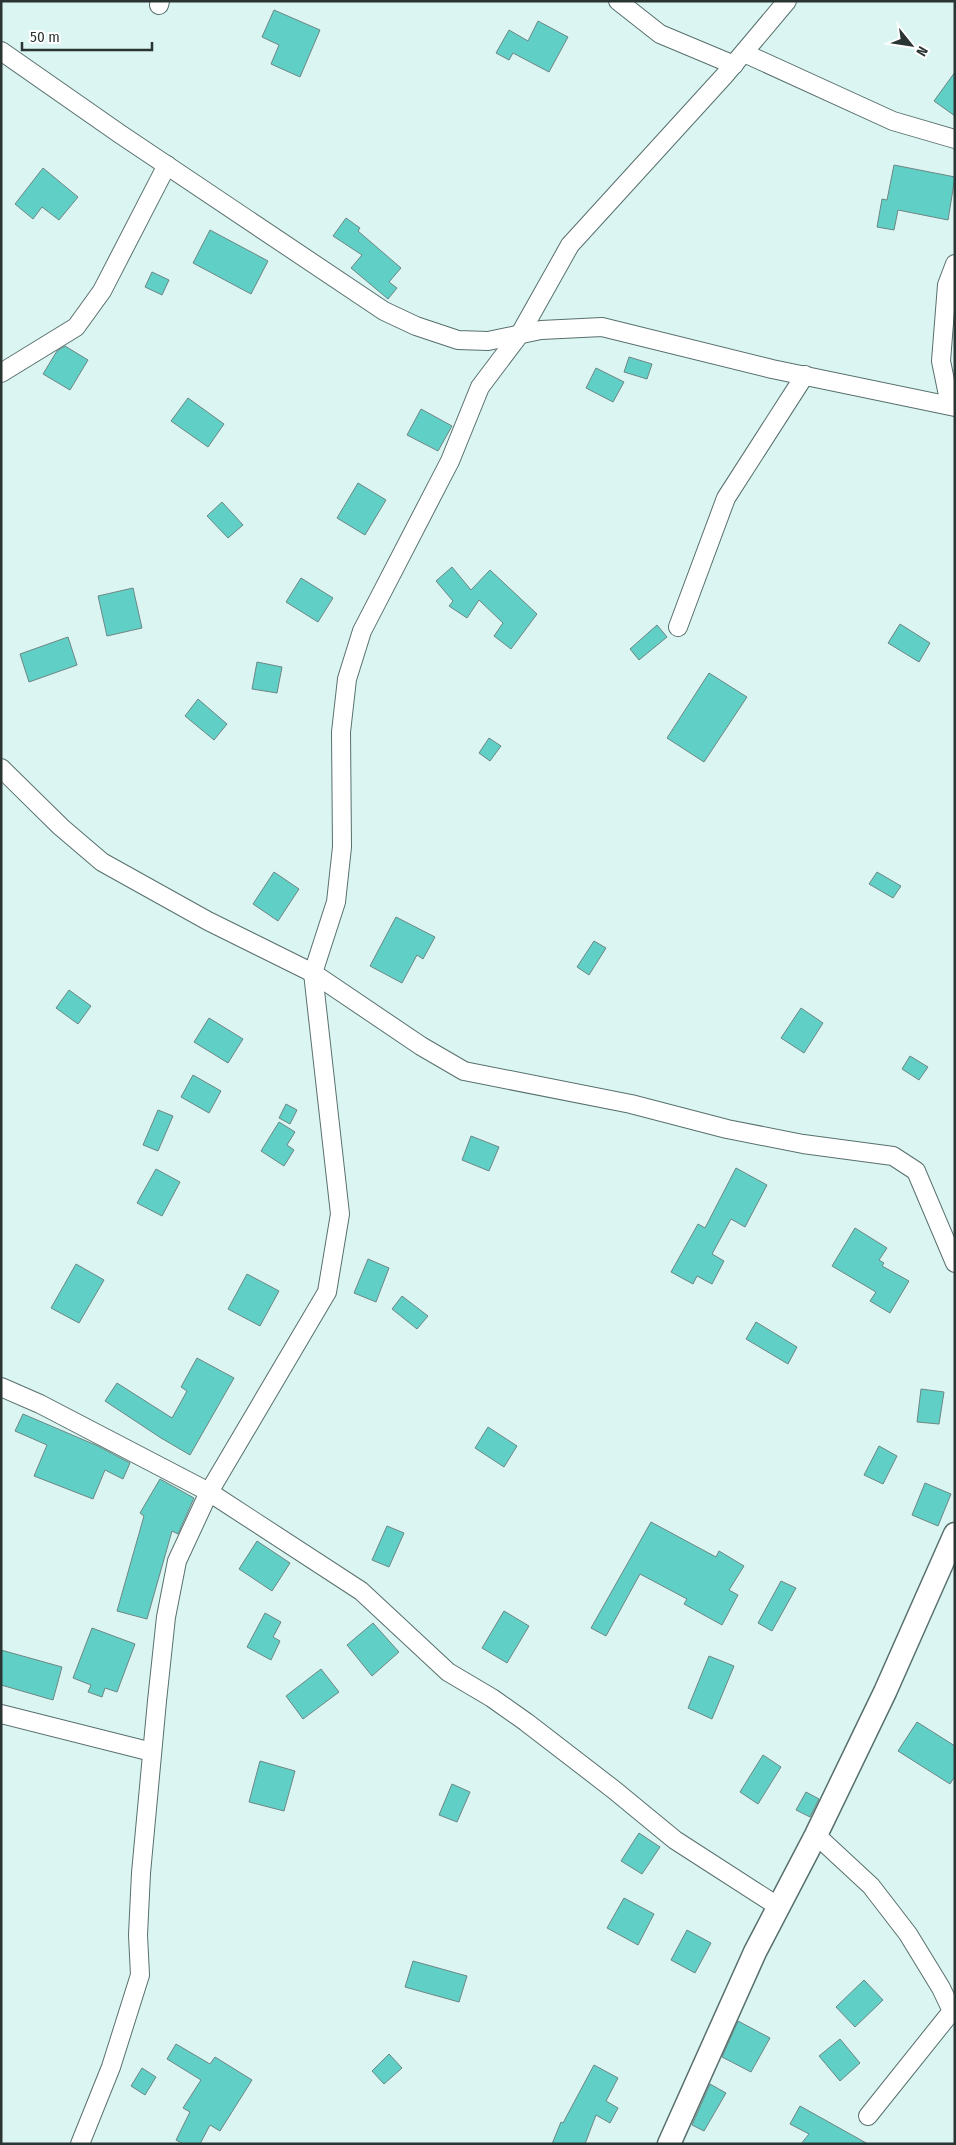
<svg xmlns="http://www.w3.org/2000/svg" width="956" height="2145" font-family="'Fira Sans Condensed',sans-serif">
	<rect width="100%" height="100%" fill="#daf5f2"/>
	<g fill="#60d0c7" stroke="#6e8684">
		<polygon points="274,10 320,30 300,77 271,64 279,45 262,37"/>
		<polygon points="538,21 568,37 549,72 513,53 509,60 496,53 509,30 528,41"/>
		<polygon points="955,72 955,116 934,101"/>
		<polygon points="894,165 955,177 948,220 898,210 894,230 877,227 882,199 887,200"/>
		<polygon points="43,168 78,197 59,220 42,207 33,219 15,204"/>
		<polygon points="346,218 360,228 358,231 401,268 389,282 397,288 388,299 351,268 362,255 333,236"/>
		<polygon points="210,230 268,261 251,294 193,263"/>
		<polygon points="152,272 169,280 162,295 145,287"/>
		<polygon points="65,346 88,360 70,390 43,374 57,351"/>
		<polygon points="629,357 652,364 647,379 624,372"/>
		<polygon points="596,368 624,382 613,402 586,388"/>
		<polygon points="188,398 224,424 208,447 171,421"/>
		<polygon points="421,409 452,426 438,451 407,435"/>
		<polygon points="358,483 386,500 365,535 337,518"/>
		<polygon points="222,502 243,525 228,538 207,516"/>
		<polygon points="452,567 471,590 490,570 537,614 511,649 494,636 503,623 479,600 467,618 449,606 453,601 436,581"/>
		<polygon points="301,578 333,598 318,622 286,602"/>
		<polygon points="133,588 142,628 107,636 98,596"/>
		<polygon points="900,624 930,643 919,662 888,643"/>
		<polygon points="657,625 667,637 639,660 630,649"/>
		<polygon points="68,637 77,665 29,682 20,654"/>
		<polygon points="257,662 282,667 277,693 252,689"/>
		<polygon points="709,673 747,697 704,762 667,738"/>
		<polygon points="198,699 227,724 214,740 185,716"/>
		<polygon points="489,738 501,746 490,761 479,753"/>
		<polygon points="274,872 299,889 278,921 253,904"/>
		<polygon points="877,872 901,886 893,898 869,884"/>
		<polygon points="396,917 435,937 423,959 417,955 402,983 370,966"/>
		<polygon points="594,941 606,948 589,975 577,967"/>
		<polygon points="69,990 91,1006 78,1024 56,1008"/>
		<polygon points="801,1008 823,1023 804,1053 781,1038"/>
		<polygon points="209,1018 243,1039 228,1063 194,1042"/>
		<polygon points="910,1056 928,1067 919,1080 902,1069"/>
		<polygon points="193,1075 221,1091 209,1113 181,1097"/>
		<polygon points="286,1104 297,1110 290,1124 279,1118"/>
		<polygon points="158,1110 173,1116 158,1151 143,1145"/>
		<polygon points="279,1122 295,1132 287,1145 294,1150 284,1166 261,1151"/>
		<polygon points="471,1136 499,1147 489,1171 462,1160"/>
		<polygon points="736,1168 767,1185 745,1227 731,1219 712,1254 724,1261 712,1284 697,1276 693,1284 671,1272 698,1224 705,1228"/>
		<polygon points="156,1169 180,1182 162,1216 137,1203"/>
		<polygon points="855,1228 887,1248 879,1260 884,1263 882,1266 909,1281 890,1313 870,1301 876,1292 832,1266"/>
		<polygon points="368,1259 389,1268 376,1302 354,1293"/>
		<polygon points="76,1264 104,1280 79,1323 51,1308"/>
		<polygon points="247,1274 279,1291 260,1326 228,1309"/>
		<polygon points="402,1296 428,1316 417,1329 392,1309"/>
		<polygon points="756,1322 797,1347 788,1364 746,1339"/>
		<polygon points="197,1358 234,1378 190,1455 161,1438 105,1401 117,1383 172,1418 187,1391 181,1387"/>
		<polygon points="921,1389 944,1392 939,1424 917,1422"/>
		<polygon points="23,1414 98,1446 130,1463 123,1479 105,1470 93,1499 34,1476 47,1445 15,1431"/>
		<polygon points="488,1427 517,1446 504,1467 475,1448"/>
		<polygon points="879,1446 897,1456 883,1484 864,1475"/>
		<polygon points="160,1479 194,1498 178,1534 172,1531 147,1619 117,1611 144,1516 140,1513"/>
		<polygon points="925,1483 951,1494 938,1526 912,1515"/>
		<polygon points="651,1522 716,1557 719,1551 744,1566 729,1590 738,1595 722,1625 684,1604 687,1599 640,1574 606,1636 591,1628"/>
		<polygon points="387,1526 404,1533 389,1567 372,1560"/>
		<polygon points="257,1541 290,1563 272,1591 239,1569"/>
		<polygon points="781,1581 796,1588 772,1631 758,1623"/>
		<polygon points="504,1611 529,1626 507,1663 482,1648"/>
		<polygon points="265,1613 281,1622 273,1637 280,1641 271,1660 247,1647"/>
		<polygon points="373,1623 399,1652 372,1676 347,1645"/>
		<polygon points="92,1628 135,1644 117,1692 105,1688 102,1697 88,1692 91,1685 73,1678"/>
		<polygon points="1,1650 62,1667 53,1700 1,1685"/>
		<polygon points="709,1656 734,1666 712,1719 688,1708"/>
		<polygon points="321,1669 339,1692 303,1719 286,1696"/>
		<polygon points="917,1722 955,1746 955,1776 950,1784 898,1751"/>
		<polygon points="763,1755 781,1767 758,1804 740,1792"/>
		<polygon points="260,1761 295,1771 284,1811 249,1802"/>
		<polygon points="452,1784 470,1792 457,1822 439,1815"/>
		<polygon points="806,1792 819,1799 810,1817 796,1810"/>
		<polygon points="639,1833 660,1847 642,1874 621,1861"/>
		<polygon points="624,1898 654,1914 638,1945 607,1928"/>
		<polygon points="687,1930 711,1943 695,1973 671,1960"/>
		<polygon points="413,1961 467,1976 459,2002 405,1987"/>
		<polygon points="864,1980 883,2000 855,2027 836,2007"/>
		<polygon points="738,2021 770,2038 751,2072 722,2057"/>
		<polygon points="840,2039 860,2063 840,2081 819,2056"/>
		<polygon points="176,2044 210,2064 215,2057 252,2080 220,2131 210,2125 200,2144 183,2144 176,2140 190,2112 183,2108 201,2080 167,2059"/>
		<polygon points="389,2054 402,2068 384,2084 372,2071"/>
		<polygon points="594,2065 618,2078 606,2101 618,2108 610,2123 596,2115 585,2144 552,2144 561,2122 563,2123"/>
		<polygon points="142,2068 156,2077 145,2095 131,2086"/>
		<polygon points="710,2084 726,2093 704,2131 692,2125"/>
		<polygon points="800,2106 868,2144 801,2144 809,2134 790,2124"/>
	</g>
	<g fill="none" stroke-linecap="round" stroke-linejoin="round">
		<defs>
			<g id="minor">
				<polyline points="618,1 660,34 734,65"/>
				<polyline points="159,5 160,1"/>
				<polyline points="1,51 120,134 384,311 416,326 458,340 488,341 541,330 602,327 772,369 955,407"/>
				<polyline points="744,53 893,121 955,139"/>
				<polyline points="1,373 76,327 102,291 167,165"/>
				<polyline points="950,405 941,361 947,285 955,264"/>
				<polyline points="678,627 726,498 805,375"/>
				<polyline points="1,768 61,827 102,862 208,921 313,973 421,1046 464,1071 631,1104 727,1129 803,1144 893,1156 916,1171 955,1263"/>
				<polyline points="1,1387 40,1404 209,1492 361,1591 448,1672 492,1698 526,1722 613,1789 675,1840 779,1907"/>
				<polyline points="1,1714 152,1752"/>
				<polyline points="816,1835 871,1886 908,1934 941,1988 952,2011 868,2116"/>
				<polyline points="80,2144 111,2067 140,1975 138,1935 141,1873 157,1701 166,1617 177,1561 209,1492 327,1292 340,1214 313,973 336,902 342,847 341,732 347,679 362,631 450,461 480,387 520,334 570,245 724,76 787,1"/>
			</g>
			<polyline id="tertiary" points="669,2144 755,1952 816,1835 885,1692 955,1534"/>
		</defs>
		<use href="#minor" stroke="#58706d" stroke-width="20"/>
		<use href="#tertiary" stroke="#58706d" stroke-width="25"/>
		<use href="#minor" stroke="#fff" stroke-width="18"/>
		<use href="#tertiary" stroke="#fff" stroke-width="22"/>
	</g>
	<rect width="956" height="2145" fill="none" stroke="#2a3433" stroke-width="5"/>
	<g transform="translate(911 45) rotate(120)" stroke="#ffffff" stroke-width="4" paint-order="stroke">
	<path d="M0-4L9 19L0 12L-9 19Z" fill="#2a3433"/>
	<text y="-8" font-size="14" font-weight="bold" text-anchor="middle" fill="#2a3433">N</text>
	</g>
	<path d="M22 42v8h130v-8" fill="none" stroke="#2a3433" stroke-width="2.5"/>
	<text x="30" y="42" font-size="15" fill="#2a3433" stroke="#ffffff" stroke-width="4" paint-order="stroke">50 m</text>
</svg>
